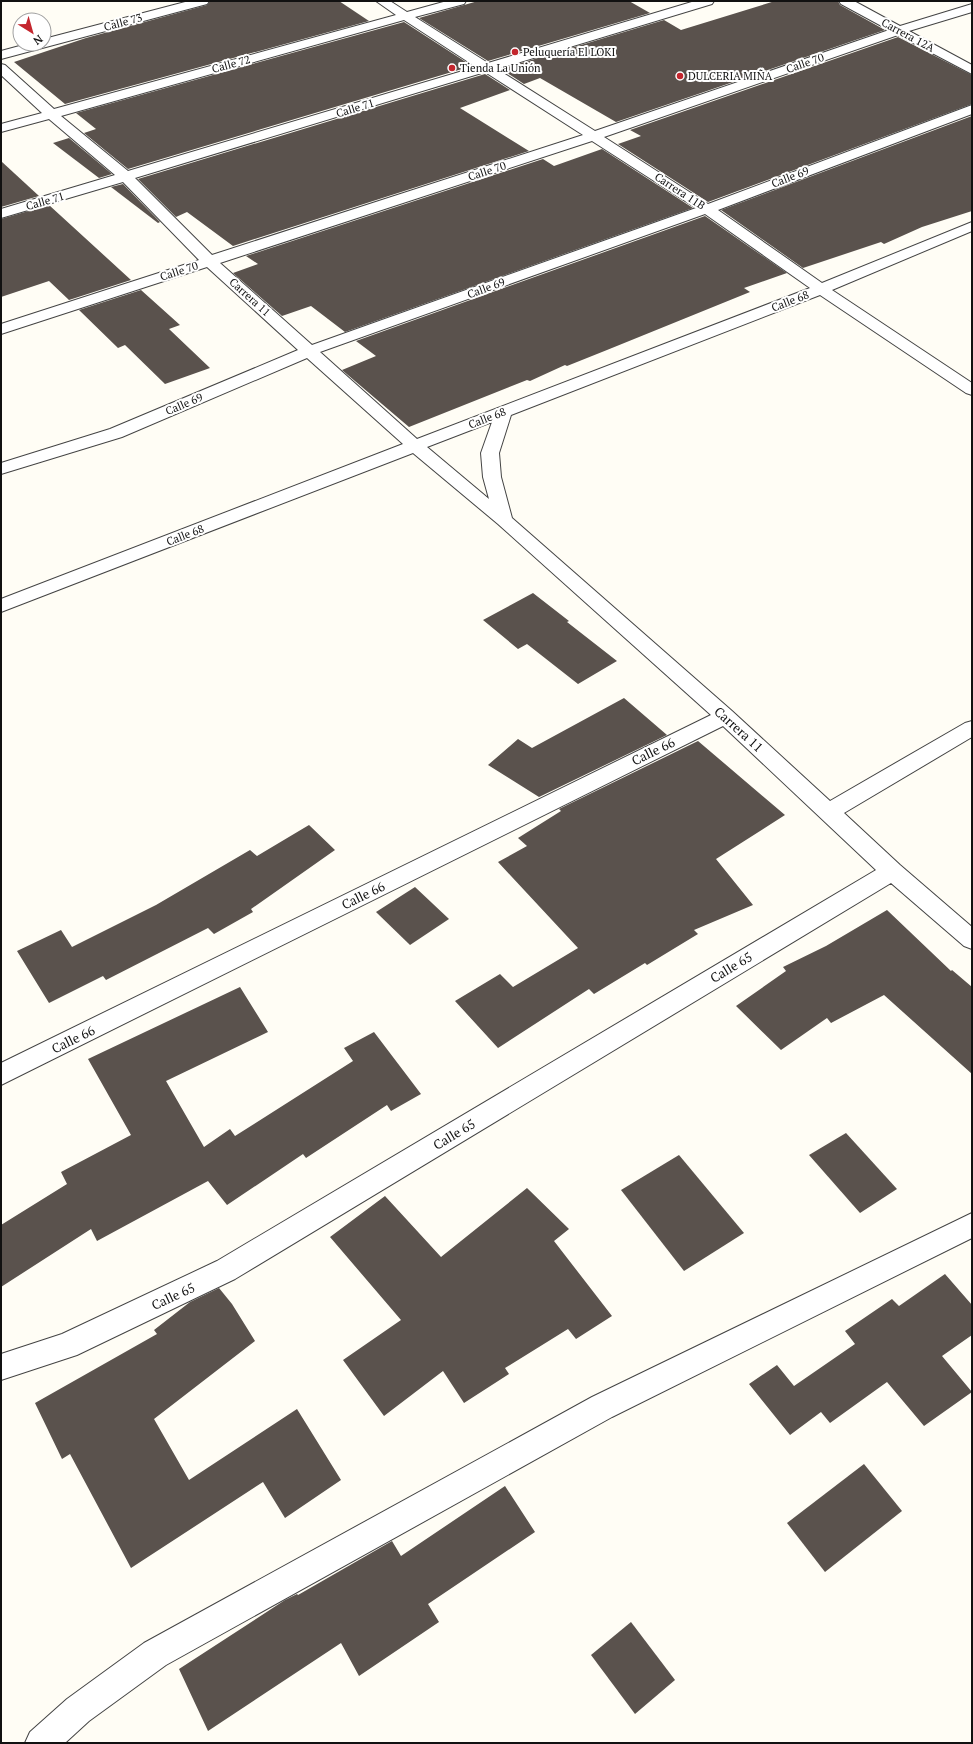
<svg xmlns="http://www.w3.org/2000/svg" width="973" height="1744" font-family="'PT Serif',serif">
	<rect width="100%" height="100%" fill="#fffdf5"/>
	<g fill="#5a524d">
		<polygon points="210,1 339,1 369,21 65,104 14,62 86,38 207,5"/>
		<polygon points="478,1 629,1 650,13 488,61 419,18"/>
		<polygon points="775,1 838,1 840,5 885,30 616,122 540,78 524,84 501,69 664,20 681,30"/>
		<polygon points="404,22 472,66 128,169 84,133 96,129 76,113"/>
		<polygon points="898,37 972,75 972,104 708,202 618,144 641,136 630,130"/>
		<polygon points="485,74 510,90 460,108 529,151 233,246 187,212 176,217 138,179"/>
		<polygon points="972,116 972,211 922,227 884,244 881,242 803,268 721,210"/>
		<polygon points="69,138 112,174 99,178 53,143"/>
		<polygon points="602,149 693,208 345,332 311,306 282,316 233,273 258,264 246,256 543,159 554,166"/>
		<polygon points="1,161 39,196 1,207"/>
		<polygon points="123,184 160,222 158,223 111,187"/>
		<polygon points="49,205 131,280 69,300 49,281 1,297 1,219"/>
		<polygon points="705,216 787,273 744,288 750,292 607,350 567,366 565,365 530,381 527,380 409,427 342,370 376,356 356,341"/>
		<polygon points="141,290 180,325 169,329 210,368 165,384 125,345 118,348 79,310"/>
		<polygon points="533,593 569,621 567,622 617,661 578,684 527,644 518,649 483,620"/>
		<polygon points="624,698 667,735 539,797 488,765 518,739 532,748"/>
		<polygon points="698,741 785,815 716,859 753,905 694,930 698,934 647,965 645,963 594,994 589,989 498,1048 455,1001 500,974 513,987 578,948 498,862 527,846 518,838 561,811 559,809"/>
		<polygon points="309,825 335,850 251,909 253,912 214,934 208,928 106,980 103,976 49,1003 17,951 61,930 72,947 156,905 250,850 257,856"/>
		<polygon points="415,887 449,919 410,945 376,912"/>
		<polygon points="887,910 951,971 952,970 972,987 972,1074 884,995 831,1023 827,1018 781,1050 736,1006 786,971 783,967 826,946"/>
		<polygon points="240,987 268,1032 166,1081 204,1147 230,1129 235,1136 353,1061 344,1048 374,1032 421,1094 391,1111 387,1105 306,1158 303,1154 227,1205 208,1181 97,1241 91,1229 1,1287 1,1225 67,1184 61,1172 131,1135 88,1059"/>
		<polygon points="846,1133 897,1189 860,1213 809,1155"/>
		<polygon points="679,1155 744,1233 684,1271 621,1190"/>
		<polygon points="527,1188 569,1229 554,1241 612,1316 576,1339 568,1329 505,1368 509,1374 464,1403 443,1371 384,1416 343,1360 401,1320 330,1237 385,1196 441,1257"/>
		<polygon points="945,1274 972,1305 972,1335 942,1356 972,1392 924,1426 887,1382 830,1423 821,1412 790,1435 749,1384 777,1365 794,1386 855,1344 845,1331 892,1299 899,1306"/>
		<polygon points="219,1288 232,1304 255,1341 154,1419 189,1480 297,1409 341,1480 285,1518 263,1482 131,1568 70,1454 62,1459 35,1403 157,1334 154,1330 190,1302"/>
		<polygon points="864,1464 902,1511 825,1572 787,1523"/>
		<polygon points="505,1486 535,1532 428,1604 439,1622 359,1676 341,1643 208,1731 179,1669 285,1600 297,1594 298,1595 392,1541 401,1556"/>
		<polygon points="631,1622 675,1680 635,1714 591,1655"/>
	</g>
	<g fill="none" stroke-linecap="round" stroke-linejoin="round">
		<defs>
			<g id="minor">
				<polygon points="189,1 209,1 207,4 1,59 1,51 27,44 44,44 44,39"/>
				<path d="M376,1H390L407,12L447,1H466L464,4L415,17L488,63L695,1H714L712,4L497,69L595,131L889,30L841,4L839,1H854L900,26L972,4V12L909,31L972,65V74L898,35L604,137L708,204L972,105V114L718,210L822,283L972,222V231L832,290L972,383V395L966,393L820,295L511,415L499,453L501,477L512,518L732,711L830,801L965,723L972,721V737L844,813L900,865L972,927V949L964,946L891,883L235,1279L77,1355L1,1380V1354L62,1334L217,1261L876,870L723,726L1,1085V1063L711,715L498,524L413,453L1,612V599L403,444L307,358L122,437L1,474V463L110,429L298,350L207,267L1,334V324L199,260L123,182L1,218V209L115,175L49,119L1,132V124L42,113L1,75V64L5,65L54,109L396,15ZM404,20L476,67L128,171L61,116ZM485,72L583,135L212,255L135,178ZM592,141L696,208L312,345L220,263ZM705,214L810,288L417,439L320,352ZM492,422L481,453L483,477L489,499L427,447Z"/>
				<polygon points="972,1213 972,1238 612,1417 166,1665 89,1721 65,1743 25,1743 30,1732 67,1699 144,1643 592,1397"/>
			</g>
		</defs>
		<use href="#minor" stroke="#444" stroke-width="2"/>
		<use href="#minor" fill="#fff" fill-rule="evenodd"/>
	</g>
	<g fill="#c4262e" stroke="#fff" stroke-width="1.5">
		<circle cx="515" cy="52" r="4"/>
		<circle cx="452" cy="68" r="4"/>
		<circle cx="680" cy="76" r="4"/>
	</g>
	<g text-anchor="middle" stroke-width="4" stroke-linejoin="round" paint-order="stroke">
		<g font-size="11" fill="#111" stroke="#fff">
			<text transform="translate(123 22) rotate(-15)" y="4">Calle 73</text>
			<text transform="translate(908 35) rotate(28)" y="4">Carrera 12A</text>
			<text transform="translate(805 63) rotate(-19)" y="4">Calle 70</text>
			<text transform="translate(231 64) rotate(-15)" y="4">Calle 72</text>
			<text transform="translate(355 108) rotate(-17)" y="4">Calle 71</text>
			<text transform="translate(487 171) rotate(-18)" y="4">Calle 70</text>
			<text transform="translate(790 177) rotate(-21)" y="4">Calle 69</text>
			<text transform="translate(680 191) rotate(33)" y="4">Carrera 11B</text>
			<text transform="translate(45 201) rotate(-16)" y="4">Calle 71</text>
			<text transform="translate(179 271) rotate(-18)" y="4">Calle 70</text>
			<text transform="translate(486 288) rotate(-20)" y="4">Calle 69</text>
			<text transform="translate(250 297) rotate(42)" y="4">Carrera 11</text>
			<text transform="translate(790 301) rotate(-21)" y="4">Calle 68</text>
			<text transform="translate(184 404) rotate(-23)" y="4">Calle 69</text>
			<text transform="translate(487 418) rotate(-21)" y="4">Calle 68</text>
			<text transform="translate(185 535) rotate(-21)" y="4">Calle 68</text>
		</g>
		<g font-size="11" fill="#111" stroke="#fff" text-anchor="start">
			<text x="523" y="56">Peluquería El LOKI</text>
			<text x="460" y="72">Tienda La Unión</text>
			<text x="688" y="80">DULCERIA MIÑA</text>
		</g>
		<g font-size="13" fill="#111" stroke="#fff">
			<text transform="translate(739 729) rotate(42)" y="5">Carrera 11</text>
			<text transform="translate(653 751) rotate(-26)" y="5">Calle 66</text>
			<text transform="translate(363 895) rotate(-26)" y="5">Calle 66</text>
			<text transform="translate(731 967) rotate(-31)" y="5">Calle 65</text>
			<text transform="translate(73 1039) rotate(-26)" y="5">Calle 66</text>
			<text transform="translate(454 1134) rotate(-31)" y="5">Calle 65</text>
			<text transform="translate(173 1296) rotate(-25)" y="5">Calle 65</text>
		</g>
	</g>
	<rect width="973" height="1744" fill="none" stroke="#111111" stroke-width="4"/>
	<g transform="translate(32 32) rotate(143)"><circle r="19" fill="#ffffff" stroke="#a0a0a0"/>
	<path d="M0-3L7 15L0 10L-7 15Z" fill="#c4262e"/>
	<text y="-6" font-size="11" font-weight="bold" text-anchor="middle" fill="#111111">N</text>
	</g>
</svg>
